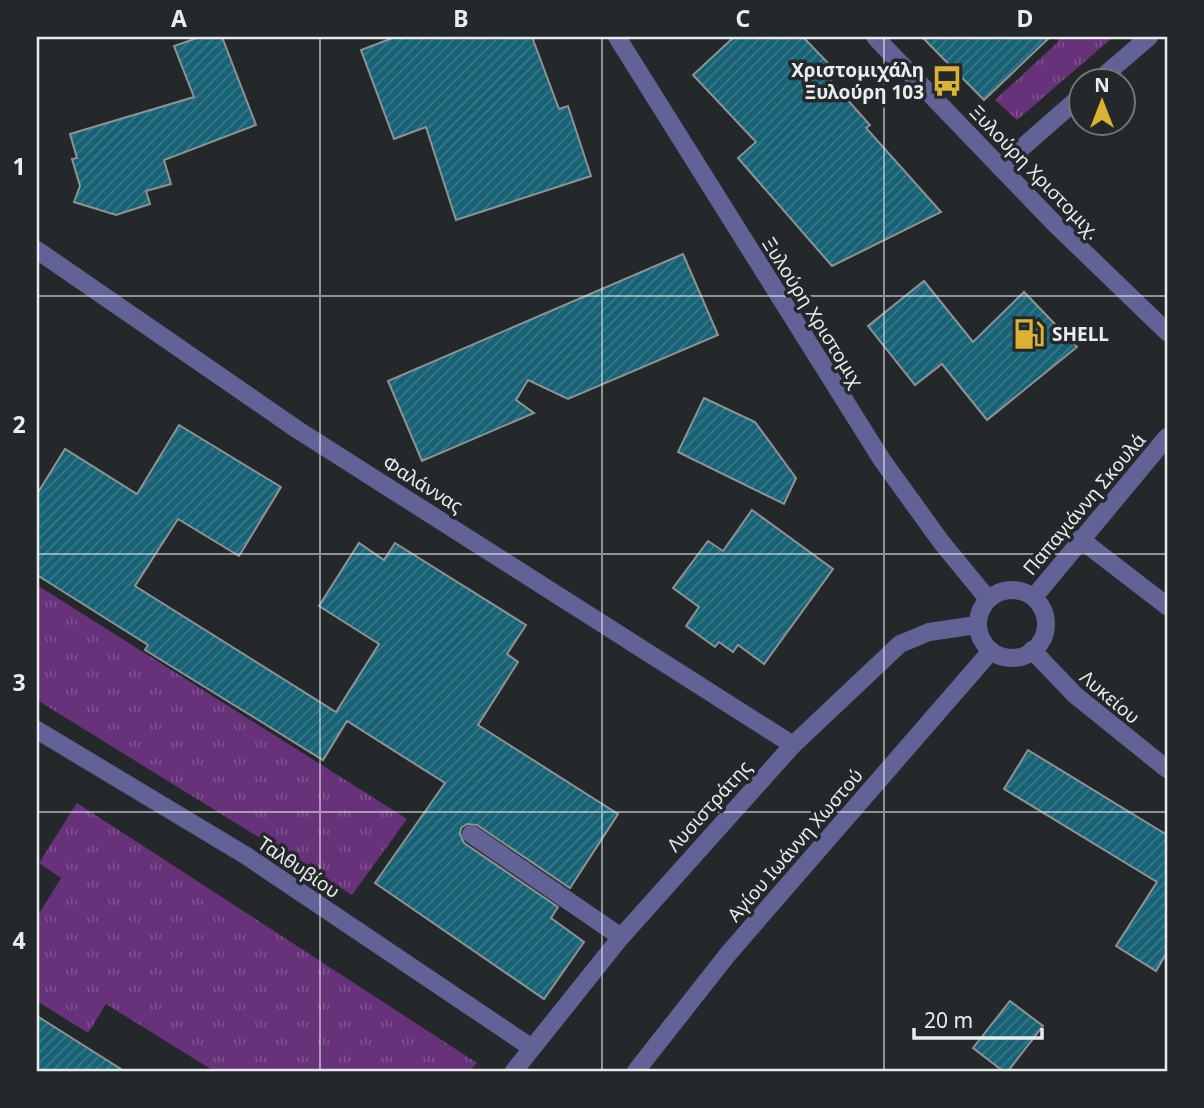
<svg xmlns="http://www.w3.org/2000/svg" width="1204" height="1108" font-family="'Noto Sans',sans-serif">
	<defs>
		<pattern id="grass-tufts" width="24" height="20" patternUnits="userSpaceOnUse" patternTransform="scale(1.75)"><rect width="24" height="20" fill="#673279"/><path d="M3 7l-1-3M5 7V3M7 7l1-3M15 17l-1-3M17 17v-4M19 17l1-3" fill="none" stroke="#7d508c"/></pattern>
		<pattern id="building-hatch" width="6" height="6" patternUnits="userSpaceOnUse" patternTransform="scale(1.75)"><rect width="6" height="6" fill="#186275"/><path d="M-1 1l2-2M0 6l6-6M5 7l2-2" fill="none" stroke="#3a7989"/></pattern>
	</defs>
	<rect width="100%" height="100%" fill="#25282b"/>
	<g fill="url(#grass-tufts)">
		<polygon points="1056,37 1113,37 1017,120 995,100 1059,41"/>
		<polygon points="37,585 407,819 352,895 37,700"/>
		<polygon points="77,803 477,1063 470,1071 214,1071 106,1004 88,1033 37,1001 37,917 61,878 39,863"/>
	</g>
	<g fill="url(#building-hatch)" stroke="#8d9395" stroke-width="2">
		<polygon points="200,37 222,37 256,125 164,160 171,184 146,191 150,204 116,215 74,202 80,186 72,159 77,158 70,134 194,97 174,46"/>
		<polygon points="395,37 532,37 559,109 568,106 591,176 456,220 426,127 394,139 361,50"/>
		<polygon points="734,37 803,37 828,63 821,70 870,125 866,128 941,212 832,266 738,158 756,142 693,75"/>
		<polygon points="922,37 1050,37 984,100"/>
		<polygon points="683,254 718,335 568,399 528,380 516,400 534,413 422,461 388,381"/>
		<polygon points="924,281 973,342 1024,292 1077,347 987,420 942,364 915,385 868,326"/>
		<polygon points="704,398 755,422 796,478 784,504 678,452"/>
		<polygon points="179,425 281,487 239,556 178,519 135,586 336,712 379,644 319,606 359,543 384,560 395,543 526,625 507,654 518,662 478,725 618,814 570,888 477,825 467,824 461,828 460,834 464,843 558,907 551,918 584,942 544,999 375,883 445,783 347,721 323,760 145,650 148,645 37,575 37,494 65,449 137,494"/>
		<polygon points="752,510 833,569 764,664 738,645 733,652 719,642 715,647 686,626 699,607 673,588 708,541 723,551"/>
		<polygon points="1028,750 1167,835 1167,952 1156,971 1116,946 1157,882 1004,789"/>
		<polygon points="1010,1001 1043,1026 1008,1071 1003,1071 973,1048"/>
		<polygon points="37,1016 124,1071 37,1071"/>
	</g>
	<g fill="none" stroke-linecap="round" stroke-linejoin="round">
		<g stroke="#636297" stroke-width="18">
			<polyline points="617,37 882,460 942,543 988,599"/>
			<polyline points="875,37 1054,223 1167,332"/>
			<polyline points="1099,80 1149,37"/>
			<polyline points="1000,167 1082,95"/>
			<polyline points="37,250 298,430 793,745"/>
			<polyline points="1080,539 1167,606"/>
			<circle cx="1012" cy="624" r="34"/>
			<polyline points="1034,597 1167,437"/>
			<polyline points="1032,650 1075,695 1167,769"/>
			<polyline points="37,730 245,855 532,1048"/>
			<polyline points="471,834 621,937"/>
			<polyline points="514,1071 621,937 793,745 900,644 929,632 977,625"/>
			<polyline points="636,1071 728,954 991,651"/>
		</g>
	</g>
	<path fill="none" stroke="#eaecee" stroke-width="2" stroke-opacity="0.55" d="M320,37V1071M602,37V1071M884,37V1071M37,296H1167M37,554H1167M37,812H1167"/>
	<defs>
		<symbol id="bus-bare" viewBox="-9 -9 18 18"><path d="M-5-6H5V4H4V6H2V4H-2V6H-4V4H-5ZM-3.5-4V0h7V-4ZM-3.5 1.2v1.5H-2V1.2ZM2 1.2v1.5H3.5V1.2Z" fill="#dbb233" stroke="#25282b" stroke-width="2.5" paint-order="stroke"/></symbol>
		<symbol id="fuel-bare" viewBox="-9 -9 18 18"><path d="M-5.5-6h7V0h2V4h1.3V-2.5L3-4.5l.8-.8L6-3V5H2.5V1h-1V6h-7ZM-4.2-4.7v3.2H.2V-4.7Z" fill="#dbb233" stroke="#25282b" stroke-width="2.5" paint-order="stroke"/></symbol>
	</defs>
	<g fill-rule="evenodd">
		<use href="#bus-bare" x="925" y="59" width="44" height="44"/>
		<use href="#fuel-bare" x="1007" y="312" width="44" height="44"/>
	</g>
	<g text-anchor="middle" stroke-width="7" stroke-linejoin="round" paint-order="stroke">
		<g font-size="19" font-weight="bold" fill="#eaecee" stroke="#25282b" text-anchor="end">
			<text x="924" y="77">Χριστομιχάλη<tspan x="924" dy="22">Ξυλούρη 103</tspan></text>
			<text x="1052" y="341" text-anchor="start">SHELL</text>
		</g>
		<g font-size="19" fill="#eaecee" stroke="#25282b">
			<text transform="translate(1035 172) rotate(46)" y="7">Ξυλούρη Χριστομιχ.</text>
			<text transform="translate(813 312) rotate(58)" y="7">Ξυλούρη Χριστομιχ</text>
			<text transform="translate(423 484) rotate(32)" y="7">Φαλάννας</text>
			<text transform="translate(1084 504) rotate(-50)" y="7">Παπαγιάννη Σκουλά</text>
			<text transform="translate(1110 697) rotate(40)" y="7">Λυκείου</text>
			<text transform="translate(709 806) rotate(-48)" y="7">Λυσιστράτης</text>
			<text transform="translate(795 845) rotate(-49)" y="7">Αγίου Ιωάννη Χωστού</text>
			<text transform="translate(299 867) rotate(34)" y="7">Ταλθυβίου</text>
		</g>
	</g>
	<rect width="1204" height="1108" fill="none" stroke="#25282b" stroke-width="77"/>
	<g transform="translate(1102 102)"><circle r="33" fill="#25282b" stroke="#747679" stroke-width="2"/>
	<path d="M0-5L12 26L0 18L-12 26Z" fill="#dbb233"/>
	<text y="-10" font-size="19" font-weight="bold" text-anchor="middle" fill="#eaecee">N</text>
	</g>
	<path d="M914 1028v10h128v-10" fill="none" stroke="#eaecee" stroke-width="3.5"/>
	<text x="924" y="1028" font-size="21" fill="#eaecee" stroke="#25282b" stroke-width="5" paint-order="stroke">20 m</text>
	<rect x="38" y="38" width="1128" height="1032" fill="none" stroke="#eaecee" stroke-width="2.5"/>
	<g font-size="23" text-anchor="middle" font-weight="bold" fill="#eaecee">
		<text x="179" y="27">A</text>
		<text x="461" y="27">B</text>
		<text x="743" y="27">C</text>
		<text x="1025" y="27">D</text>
		<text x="19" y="175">1</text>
		<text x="19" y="433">2</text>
		<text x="19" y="691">3</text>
		<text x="19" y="949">4</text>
	</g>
</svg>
